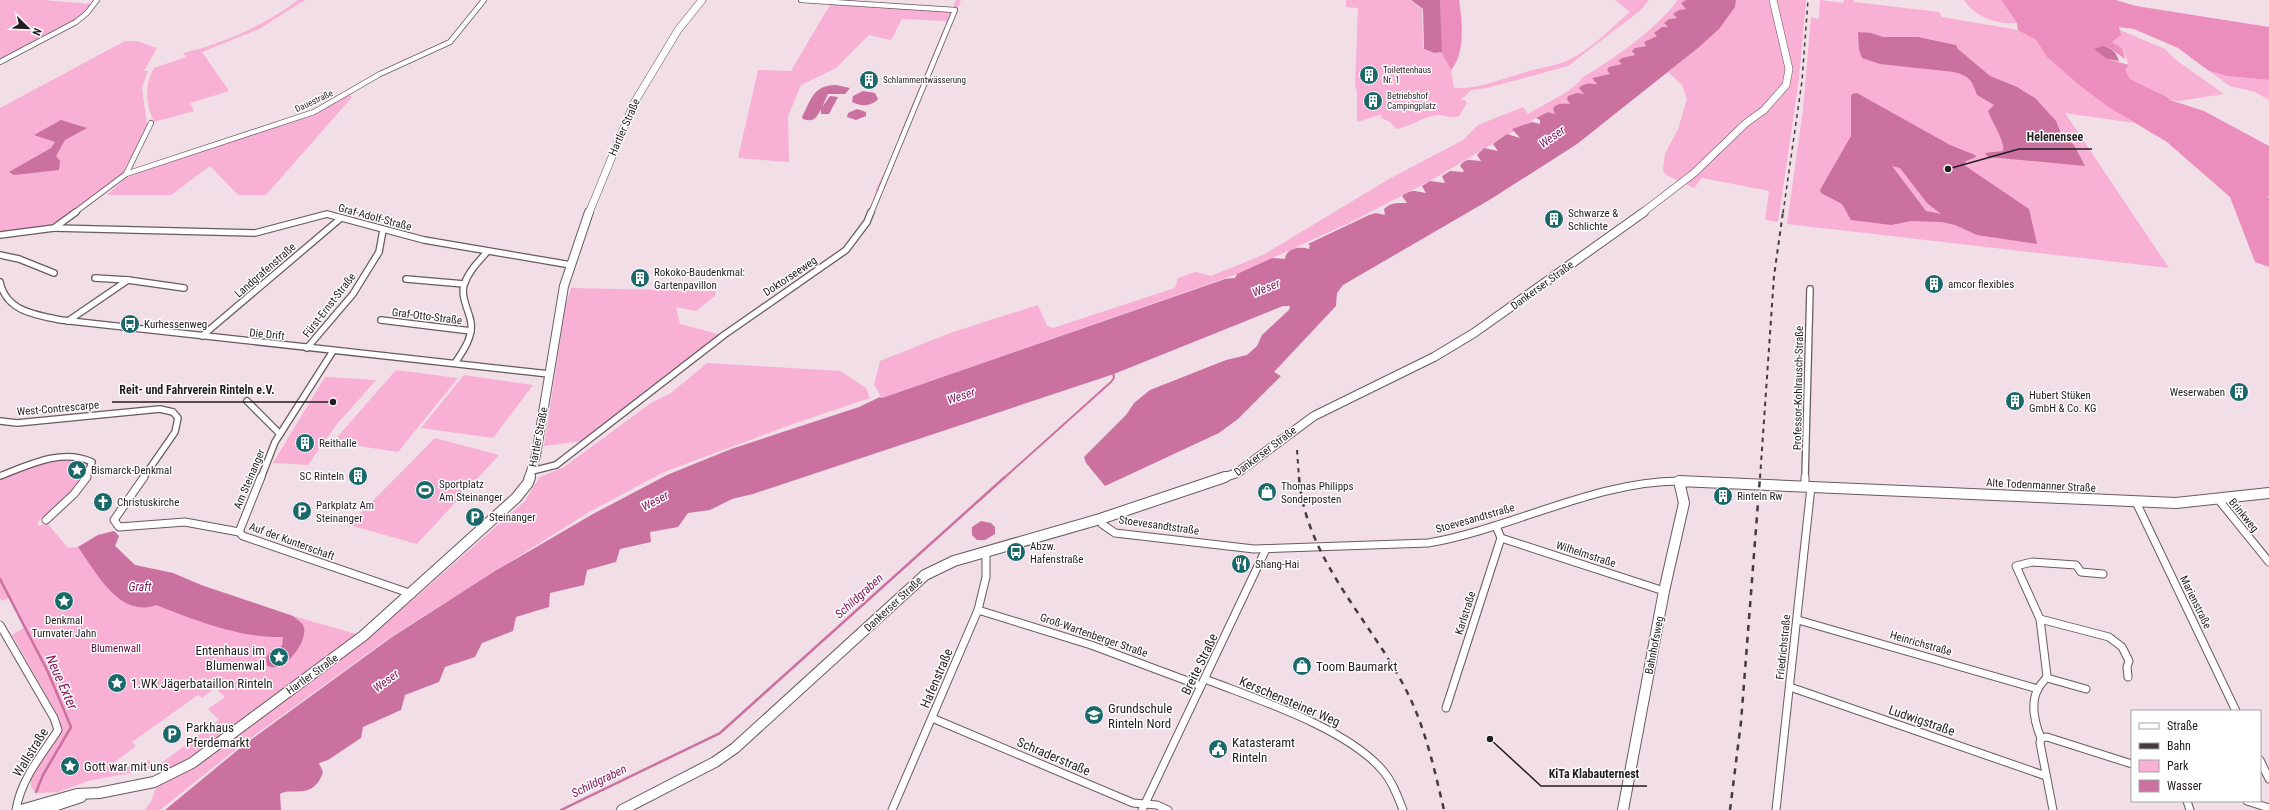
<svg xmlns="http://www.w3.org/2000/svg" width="2269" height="810" font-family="'Roboto Condensed',sans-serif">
	<rect width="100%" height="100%" fill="#f1dee6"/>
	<g fill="#f8b0d4" fill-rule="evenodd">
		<path d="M0,0H43L91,4C70,32 30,45 0,61Z"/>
		<path d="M298,0H305L259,29L202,52L229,91L190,103L194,111L154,122C146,105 144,84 154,68L186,57L183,53C223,44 265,25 298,0Z"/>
		<path d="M956,0H961L883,192L875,191C883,174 893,158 901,140L899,136L947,21L902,19L891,40L869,35L836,68L801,85L788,116L789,162L738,158L758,70L791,71L831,3L953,8Z"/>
		<path d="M1346,0H1410L1422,9L1423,49L1433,53L1441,52L1451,70L1454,88C1479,89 1496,81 1519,74C1534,69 1550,67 1564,62C1589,52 1610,29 1630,12L1615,0H1649L1641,10L1568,66L1487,88L1471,90L1460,101L1465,100L1467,103L1459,116C1451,119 1446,115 1438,115C1423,116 1411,127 1396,129L1390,122L1380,117L1383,114L1357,122V91L1355,85L1358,8L1346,7Z"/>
		<path d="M1678,0H1686L1681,3L1687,9L1679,10L1673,14L1678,18L1669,19L1664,23L1668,27L1657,36L1644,42L1646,46L1635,48V55L1622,58L1618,61L1622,64L1610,72L1611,74L1592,78L1597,84L1592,83L1584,94L1570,102L1571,104L1563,103L1554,107L1556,114L1548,112L1536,118L1430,181L1347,224L1237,274L882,398L874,385L880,361L950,333L1038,305L1047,326L1053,328L1175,288L1178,278L1195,272L1211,276L1263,255L1389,179L1463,140L1478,125L1523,107L1528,114C1542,105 1574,91 1582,78C1616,57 1653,32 1678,0Z"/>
		<polygon points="1736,0 1806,0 1799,79 1778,222 1765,220 1769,191 1702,178 1694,188 1666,175 1663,171 1665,154 1678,129 1687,99 1682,85 1668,72 1698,48 1735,7"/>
		<polygon points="1820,0 1843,3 1844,0 1854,0 1854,2 1939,12 1942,17 2018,30 2036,40 2047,57 2079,85 2134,123 2065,113 2169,268 1787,224 1803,110 1811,17 1819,19"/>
		<path d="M1964,0H2001L2017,23C1997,25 1975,17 1964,0Z"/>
		<polygon points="2120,30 2165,49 2176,60 2224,94 2179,101 2170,100 2167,97 2130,79 2125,70 2129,65 2122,48 2112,42 2120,35"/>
		<polygon points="125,41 137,41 157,48 144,71 148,71 142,88 147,125 123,173 59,223 52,226 0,233 0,108"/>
		<polygon points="2209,71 2227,76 2269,80 2269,100 2255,92 2230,86"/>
		<polygon points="348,94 352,97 266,195 238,195 210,166 171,195 107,195 127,177 134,173 294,121"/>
		<polygon points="571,288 716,291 715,296 696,311 676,307 680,324 721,335 673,370 581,441 544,446 566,304"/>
		<path d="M707,363L840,371L866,388L870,398L793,424L664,472L589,512L392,636L244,743L160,810H144L151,802L161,772L151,769L88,781L58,792L38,793L31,788V772L61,732L60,719L12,635L24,628L9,598L2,601L0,598V474L62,457L86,458L91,464C81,488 54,503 37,523L39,526L47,523L68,548L78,547L98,535L114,531L119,536L115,546L135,565L173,573L201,585L293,616L363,636L367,640L524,502L540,477L564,467L651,403L671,393ZM215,688L225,697L208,709L219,720L156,767L149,760L139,768L134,763L123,770L115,762L136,746L132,742L198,695L202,698Z"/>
		<polygon points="396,370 458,378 398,452 333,442"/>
		<polygon points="464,375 533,385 493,438 421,428"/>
		<polygon points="325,377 376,380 337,424 308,465 273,463"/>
		<polygon points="435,438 499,455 417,544 349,525"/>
	</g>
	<g fill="#eb8ebe">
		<path d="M1440,0H1459C1462,21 1466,52 1451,70L1441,52Z"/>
		<polygon points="2001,0 2116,0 2136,6 2269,27 2269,80 2227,76 2209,71 2178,48 2134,29 2119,27 2121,35 2112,42 2122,48 2125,59 2110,48 2103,46 2107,59 2129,65 2125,70 2130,79 2167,97 2170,100 2204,111 2269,146 2269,196 2267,196 2269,198 2269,267 2255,262 2230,197 2167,142 2110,108 2079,85 2047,57 2036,40 2018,30 2017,23"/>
	</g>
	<g fill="#cb71a0" fill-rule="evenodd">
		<polygon points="1411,0 1440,0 1442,52 1434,53 1424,49 1423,9"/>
		<path d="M1686,0H1736L1735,7L1719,29L1698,48L1577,144L1491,199L1343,285L1337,293L1336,306L1274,372L1281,376L1238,419L1219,433L1105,486L1086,463L1084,457L1126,415L1134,403L1150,390L1226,360L1247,355L1257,346L1262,335L1289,310L1290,306H1283L1114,374L753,494L732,499L710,510L688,513L678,527L650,532L651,542L620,549L616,562L587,570L584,585L550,593L549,607L516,617L513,631L482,643L475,657L445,667L439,682L405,695L401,710L363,727L361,738L328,760L319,763L323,772C313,802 290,786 280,794L281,810H165L245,744L392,637L495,571L593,514L667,475L731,449L859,407L880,397L882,398L1225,279L1235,278L1237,274L1272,258L1285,259C1286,248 1300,246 1309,249L1310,245L1308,244L1369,215L1376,213L1385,215L1384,209C1391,202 1398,203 1407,203L1402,196C1414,188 1415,192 1426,193L1422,186L1430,181L1445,183L1442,176L1450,171L1463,172L1464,171L1460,166C1466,157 1472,161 1481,161L1477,155L1484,148L1498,151L1493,144L1507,134L1520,138L1512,129L1532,122L1540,124V120L1536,118L1548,112L1555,114L1553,109C1556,103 1564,103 1570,104L1567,99L1568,96L1577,93L1584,94L1579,88C1584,83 1590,83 1597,84L1592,78L1610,74L1607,70L1609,67L1622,64L1618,61L1622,58L1635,55L1632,51L1635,48L1646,46L1644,42L1657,36L1654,33L1662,27H1668L1664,23L1669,19L1677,18L1673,14L1679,10L1686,9L1681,3Z"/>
		<path d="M1858,32L1871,33L1883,37H1918L1956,45L1958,49L1990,76L2017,87L2035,98L2056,121L2062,136L2074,145L2085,166L1988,157L1985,153L2003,151C2006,143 1991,120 1988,111L1994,105L1977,95C1972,80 1969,76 1954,72L1880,64L1862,58L1859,50Z"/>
		<path d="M2103,46C2112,48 2116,52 2119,61L2107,59L2094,49Z"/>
		<path d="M836,85L850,88L845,94H828L822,107L830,96L838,97L829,114H821V109C817,117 814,123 803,119L802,117C811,100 813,85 836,85Z"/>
		<path d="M863,91L875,93L878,99C872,106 861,107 852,102L853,96Z"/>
		<path d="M1857,93L1950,145L1975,155L1976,157L1966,161L1964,165L2029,209L2037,244L1977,235L1955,225L1942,222L1911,221L1891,225L1851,220L1842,204L1821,193L1820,190L1851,136V96L1852,94ZM1892,166L1900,168L1927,203L1941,214L1926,211Z"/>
		<polygon points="857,109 866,112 866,116 856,120 847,117 848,113"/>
		<polygon points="61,120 87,128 65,140 56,156 60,161 59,170 14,175 9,172 51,148 55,142 34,135"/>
		<polygon points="981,521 991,523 995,527 995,534 985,540 977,540 972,535 972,527"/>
		<path d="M114,531L119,536L115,546L135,565L173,573L201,585L293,616C296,619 301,622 303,625C311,640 281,677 267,665L266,658L269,653L282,646L283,637C239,638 197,621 156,605C120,619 96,572 78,547L98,535Z"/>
	</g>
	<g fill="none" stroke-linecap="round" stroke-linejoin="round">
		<polyline stroke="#cb71a0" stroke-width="2" points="1004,478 1111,382 1114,378 1113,372"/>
		<g stroke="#cb71a0" stroke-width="2.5">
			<polyline points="0,579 48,672 71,727 43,775 36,792"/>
			<polyline points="561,810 720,733 1005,477"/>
		</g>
		<defs>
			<g id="street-far2">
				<polyline points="801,0 955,10 871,213"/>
				<polyline points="0,62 76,22 87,13 97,0"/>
				<polyline points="126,174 151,123"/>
				<polyline points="74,213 126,174 314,112 380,74 450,42 484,0"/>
			</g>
			<g id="street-far1">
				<polyline points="54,228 255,233 327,214 424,240 571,265"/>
				<polyline points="0,235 54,228 76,212"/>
				<polyline points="0,255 19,259 54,273"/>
				<polyline points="95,278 128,280"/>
				<polyline points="406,279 464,284"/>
				<path d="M0,282C6,311 35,315 61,320L549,374"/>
				<polyline points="381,320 471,331"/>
				<polyline points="68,321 128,280 184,288"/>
				<polyline points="202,336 341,218"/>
				<polyline points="307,348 353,294 379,252 383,230"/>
				<path d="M455,363C464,350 475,334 470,318C467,307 461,296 464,285C468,272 478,262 487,252"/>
				<polyline points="247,401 280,434"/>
				<polyline points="0,421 17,423 160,409 173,412 178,418 175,432 143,478"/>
				<polyline points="532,471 556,465 724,335 846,250 867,222 871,212"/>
				<path d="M0,476C29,465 62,448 92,462L86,478"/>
				<polyline points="261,478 275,442 333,351"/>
				<polyline points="1805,478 1810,289"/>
			</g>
			<g id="street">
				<polyline points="144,477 114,520 119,527 185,522 239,532 243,536 412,594"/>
				<polyline points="1805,486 1805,477"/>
				<polyline points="2218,499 2269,562"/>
				<polyline points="2136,502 2236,711"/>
				<path d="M1100,519L1102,524L1115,533L1254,549L1428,543C1510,529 1596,481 1679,481"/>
				<polyline points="46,520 74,494 87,477"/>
				<polyline points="239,532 261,477"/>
				<polyline points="1501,538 1664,591"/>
				<polyline points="978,610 1091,645 1201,686"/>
				<polyline points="2040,619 2109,637 2122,647 2129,661 2127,667 2128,677"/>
				<polyline points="1798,620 2038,689"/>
				<path d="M0,625L54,718L58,730C41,756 21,779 16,810"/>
				<polyline points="2047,678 2086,689"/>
				<path d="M1205,679C1258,700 1348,728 1384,772C1393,783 1398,797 1403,810"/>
				<polyline points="1790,687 2046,776"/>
				<polyline points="1446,708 1501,538 1496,526"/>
				<polyline points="932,718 1133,803 1157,805 1168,810"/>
				<path d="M2041,738C2035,724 2030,703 2038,689C2040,684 2045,681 2047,676L2040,619L2016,566L2032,562L2076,565L2081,572L2103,574"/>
				<polyline points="2041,738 2047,737 2132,764"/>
				<polyline points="2041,738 2040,743 2053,810"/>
				<polyline points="2260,760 2269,779"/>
				<polyline points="2187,801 2190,810"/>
				<polyline points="2247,801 2269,808"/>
				<polyline points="892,810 978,610 986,577 986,551"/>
				<polyline points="1142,810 1266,549"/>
				<polyline points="1776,810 1811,487"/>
			</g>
			<g id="secondary-far2">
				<polyline points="589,213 634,103 678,30 702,0"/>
				<polyline points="1642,213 1694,173 1746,123 1764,110 1786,85 1789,69 1773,0"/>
			</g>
			<g id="secondary-far1">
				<polyline points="529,478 536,455 564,286 589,212"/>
				<polyline points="1222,478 1237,473 1314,416 1434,357 1474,333 1644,212"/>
			</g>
			<g id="secondary">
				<polyline points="21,810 77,794 99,793 154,782 192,763 363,636 516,498 528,483 530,477"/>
				<polyline points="42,810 81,797"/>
				<polyline points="622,810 715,762 735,748 925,575 954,561 1100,519 1225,477"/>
				<polyline points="1623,810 1664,591 1684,503 1679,481 2176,503 2269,493"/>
			</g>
		</defs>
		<use href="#street-far2" stroke="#695960" stroke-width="6"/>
		<use href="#street-far1" stroke="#695960" stroke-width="8"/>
		<use href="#street" stroke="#695960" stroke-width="9"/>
		<use href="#secondary-far2" stroke="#695960" stroke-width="8"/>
		<use href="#secondary-far1" stroke="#695960" stroke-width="10"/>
		<use href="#secondary" stroke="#695960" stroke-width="12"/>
		<use href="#street-far2" stroke="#fff" stroke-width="4.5"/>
		<use href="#street-far1" stroke="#fff" stroke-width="5.5"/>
		<use href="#street" stroke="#fff" stroke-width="7"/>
		<use href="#secondary-far2" stroke="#fff" stroke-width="7"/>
		<use href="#secondary-far1" stroke="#fff" stroke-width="8"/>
		<use href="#secondary" stroke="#fff" stroke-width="10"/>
		<polyline stroke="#443b3f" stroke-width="1.5" stroke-dasharray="4 4" stroke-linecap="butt" points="1783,213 1802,81 1808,0"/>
		<g stroke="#443b3f" stroke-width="2" stroke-dasharray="4.5 4.5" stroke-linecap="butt">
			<polyline points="1297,450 1299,478"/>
			<polyline points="1760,478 1774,276 1783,212"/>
		</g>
		<g stroke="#443b3f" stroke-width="2.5" stroke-dasharray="6 6" stroke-linecap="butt">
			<path d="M1299,477C1305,557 1369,619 1404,686C1425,725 1434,768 1444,810"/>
			<polyline points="1730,810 1741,722 1760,477"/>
		</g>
	</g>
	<defs>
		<symbol id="building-disc" viewBox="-11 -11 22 22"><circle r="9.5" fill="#1a686a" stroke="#fff"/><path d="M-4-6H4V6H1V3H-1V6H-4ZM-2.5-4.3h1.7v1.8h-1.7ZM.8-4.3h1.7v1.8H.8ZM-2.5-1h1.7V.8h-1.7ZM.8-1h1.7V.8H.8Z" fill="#fff"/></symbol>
		<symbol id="bus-disc" viewBox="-11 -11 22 22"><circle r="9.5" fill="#1a686a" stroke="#fff"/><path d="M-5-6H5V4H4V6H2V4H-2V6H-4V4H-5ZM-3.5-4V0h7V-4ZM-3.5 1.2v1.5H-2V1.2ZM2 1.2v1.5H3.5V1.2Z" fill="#fff"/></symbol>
		<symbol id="sight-disc" viewBox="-11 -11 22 22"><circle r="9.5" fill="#1a686a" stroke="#fff"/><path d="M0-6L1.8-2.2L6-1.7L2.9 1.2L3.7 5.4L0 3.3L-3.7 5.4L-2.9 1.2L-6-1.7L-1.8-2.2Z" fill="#fff"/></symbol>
		<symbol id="stadium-disc" viewBox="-11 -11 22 22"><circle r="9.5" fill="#1a686a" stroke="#fff"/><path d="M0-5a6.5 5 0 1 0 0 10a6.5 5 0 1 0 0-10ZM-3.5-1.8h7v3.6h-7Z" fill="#fff"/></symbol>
		<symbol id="shop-disc" viewBox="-11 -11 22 22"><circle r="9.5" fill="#1a686a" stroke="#fff"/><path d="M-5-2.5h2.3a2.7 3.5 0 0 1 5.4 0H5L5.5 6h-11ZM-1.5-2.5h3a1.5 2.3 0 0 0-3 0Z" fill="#fff"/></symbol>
		<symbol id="church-disc" viewBox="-11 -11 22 22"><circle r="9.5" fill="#1a686a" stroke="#fff"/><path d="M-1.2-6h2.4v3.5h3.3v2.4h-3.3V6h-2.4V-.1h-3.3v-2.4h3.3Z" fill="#fff"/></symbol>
		<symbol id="parking-disc" viewBox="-11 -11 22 22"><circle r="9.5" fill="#1a686a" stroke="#fff"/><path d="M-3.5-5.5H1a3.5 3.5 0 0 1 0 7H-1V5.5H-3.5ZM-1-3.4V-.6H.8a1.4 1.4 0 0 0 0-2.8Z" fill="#fff"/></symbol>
		<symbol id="restaurant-disc" viewBox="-11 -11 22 22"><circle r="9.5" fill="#1a686a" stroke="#fff"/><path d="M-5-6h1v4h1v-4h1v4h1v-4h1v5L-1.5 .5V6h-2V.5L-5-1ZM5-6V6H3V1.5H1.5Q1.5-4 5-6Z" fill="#fff"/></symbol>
		<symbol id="school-disc" viewBox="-11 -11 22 22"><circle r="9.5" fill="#1a686a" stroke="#fff"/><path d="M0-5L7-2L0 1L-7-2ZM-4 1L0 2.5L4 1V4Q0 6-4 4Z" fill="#fff"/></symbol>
		<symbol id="civic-disc" viewBox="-11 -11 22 22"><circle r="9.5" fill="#1a686a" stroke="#fff"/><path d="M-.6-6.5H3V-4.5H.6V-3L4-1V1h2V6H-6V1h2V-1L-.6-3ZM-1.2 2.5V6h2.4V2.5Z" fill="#fff"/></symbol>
	</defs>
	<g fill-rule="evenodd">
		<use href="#building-disc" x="1358" y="64" width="22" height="22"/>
		<use href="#building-disc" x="858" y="69" width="22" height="22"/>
		<use href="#building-disc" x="1362" y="90" width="22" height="22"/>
		<use href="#building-disc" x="1543" y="208" width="22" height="22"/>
		<use href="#building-disc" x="629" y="267" width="22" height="22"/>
		<use href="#building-disc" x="1923" y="273" width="22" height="22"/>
		<use href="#bus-disc" x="119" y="313" width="22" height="22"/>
		<use href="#building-disc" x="2228" y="381" width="22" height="22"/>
		<use href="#building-disc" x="2004" y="390" width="22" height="22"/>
		<use href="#building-disc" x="294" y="432" width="22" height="22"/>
		<use href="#sight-disc" x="66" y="459" width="22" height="22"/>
		<use href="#building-disc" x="347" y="465" width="22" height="22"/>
		<use href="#stadium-disc" x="414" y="479" width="22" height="22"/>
		<use href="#shop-disc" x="1256" y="481" width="22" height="22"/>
		<use href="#building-disc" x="1712" y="485" width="22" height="22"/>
		<use href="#church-disc" x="92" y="491" width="22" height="22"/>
		<use href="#parking-disc" x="291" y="500" width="22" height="22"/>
		<use href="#parking-disc" x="464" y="506" width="22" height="22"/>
		<use href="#bus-disc" x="1005" y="541" width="22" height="22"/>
		<use href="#restaurant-disc" x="1230" y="553" width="22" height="22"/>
		<use href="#sight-disc" x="53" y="590" width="22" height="22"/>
		<use href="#sight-disc" x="268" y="646" width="22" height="22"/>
		<use href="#shop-disc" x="1291" y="655" width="22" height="22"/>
		<use href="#sight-disc" x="106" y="672" width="22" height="22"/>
		<use href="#school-disc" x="1083" y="704" width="22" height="22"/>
		<use href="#parking-disc" x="161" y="723" width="22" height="22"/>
		<use href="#civic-disc" x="1207" y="738" width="22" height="22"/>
		<use href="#sight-disc" x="59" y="755" width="22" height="22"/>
	</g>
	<g text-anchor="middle" stroke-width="3" stroke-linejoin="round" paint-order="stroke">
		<g font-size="9" fill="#231c1f" stroke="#fff" text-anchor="start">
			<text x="1383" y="73">Toilettenhaus<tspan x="1383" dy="10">Nr. 1</tspan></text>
			<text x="883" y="83">Schlammentwässerung</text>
			<text x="1387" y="99">Betriebshof<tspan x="1387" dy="10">Campingplatz</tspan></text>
		</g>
		<g font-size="9" fill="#231c1f" stroke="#fff">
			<text transform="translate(314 101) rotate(-25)" y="3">Dauestraße</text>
		</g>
		<g font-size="11" fill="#231c1f" stroke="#fff">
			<text transform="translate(624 127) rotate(-66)" y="4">Hartler Straße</text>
			<text transform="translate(375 217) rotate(15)" y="4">Graf-Adolf-Straße</text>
			<text transform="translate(265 270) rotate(-41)" y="4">Landgrafenstraße</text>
			<text transform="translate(790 276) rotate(-34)" y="4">Doktorseeweg</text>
			<text transform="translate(1542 285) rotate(-36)" y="4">Dankerser Straße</text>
			<text transform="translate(329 305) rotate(-52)" y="4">Fürst-Ernst-Straße</text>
			<text transform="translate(427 316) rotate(7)" y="4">Graf-Otto-Straße</text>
			<text transform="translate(267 334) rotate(6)" y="4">Die Drift</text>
			<text transform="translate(1798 388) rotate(-89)" y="4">Professor-Kohlrausch-Straße</text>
			<text transform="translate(58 408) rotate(-5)" y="4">West-Contrescarpe</text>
			<text transform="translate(538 437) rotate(-79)" y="4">Hartler Straße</text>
			<text transform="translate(1265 451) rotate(-37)" y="4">Dankerser Straße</text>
			<text transform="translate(249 479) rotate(-67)" y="4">Am Steinanger</text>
			<text transform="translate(2041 485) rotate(3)" y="4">Alte Todenmanner Straße</text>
			<text transform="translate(2244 515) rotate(51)" y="4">Brinkweg</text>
			<text transform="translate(1475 518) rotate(-16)" y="4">Stoevesandtstraße</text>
			<text transform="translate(1159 525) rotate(8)" y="4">Stoevesandtstraße</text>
			<text transform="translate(292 541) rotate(20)" y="4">Auf der Kunterschaft</text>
			<text transform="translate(1586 554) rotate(18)" y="4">Wilhelmstraße</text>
			<text transform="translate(2196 602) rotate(64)" y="4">Marienstraße</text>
			<text transform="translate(893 604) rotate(-43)" y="4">Dankerser Straße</text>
			<text transform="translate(1465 613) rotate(-72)" y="4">Karlstraße</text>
			<text transform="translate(1094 635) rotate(19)" y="4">Groß-Wartenberger Straße</text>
			<text transform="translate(1921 643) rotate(16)" y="4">Heinrichstraße</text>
			<text transform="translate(1654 645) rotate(-79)" y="4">Bahnhofsweg</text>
			<text transform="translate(1783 647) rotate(-84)" y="4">Friedrichstraße</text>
			<text transform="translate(312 674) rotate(-36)" y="4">Hartler Straße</text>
		</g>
		<g font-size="11" fill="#231c1f" stroke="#fff" text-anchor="start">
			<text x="1568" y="217">Schwarze &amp;<tspan x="1568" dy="13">Schlichte</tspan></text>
			<text x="654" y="276">Rokoko-Baudenkmal:<tspan x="654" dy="13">Gartenpavillon</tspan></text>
			<text x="1948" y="288">amcor flexibles</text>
			<text x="144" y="328">Kurhessenweg</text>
			<text x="2225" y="396" text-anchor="end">Weserwaben</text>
			<text x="2029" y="399">Hubert Stüken<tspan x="2029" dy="13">GmbH &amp; Co. KG</tspan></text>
			<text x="319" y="447">Reithalle</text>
			<text x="91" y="474">Bismarck-Denkmal</text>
			<text x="344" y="480" text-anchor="end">SC Rinteln</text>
			<text x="439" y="488">Sportplatz<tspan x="439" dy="13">Am Steinanger</tspan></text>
			<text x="1281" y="490">Thomas Philipps<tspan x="1281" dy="13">Sonderposten</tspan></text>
			<text x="1737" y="500">Rinteln Rw</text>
			<text x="117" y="506">Christuskirche</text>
			<text x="316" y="509">Parkplatz Am<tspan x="316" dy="13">Steinanger</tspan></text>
			<text x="489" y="521">Steinanger</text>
			<text x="1030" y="550">Abzw.<tspan x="1030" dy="13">Hafenstraße</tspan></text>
			<text x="1255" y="568">Shang-Hai</text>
			<text x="64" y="624" text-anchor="middle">Denkmal<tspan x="64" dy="13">Turnvater Jahn</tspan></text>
		</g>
		<g font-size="11" fill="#59053b" stroke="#fff">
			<text x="116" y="652">Blumenwall</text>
		</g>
		<g font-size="12" font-style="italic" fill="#84185b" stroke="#fff">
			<text transform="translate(1552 137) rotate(-35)" y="4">Weser</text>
			<text transform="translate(1266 288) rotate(-22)" y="4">Weser</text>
			<text transform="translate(961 396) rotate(-18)" y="4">Weser</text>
			<text transform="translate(655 501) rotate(-28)" y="4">Weser</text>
			<text x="140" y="591">Graft</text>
			<text transform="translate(859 596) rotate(-42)" y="4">Schildgraben</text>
			<text transform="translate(386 681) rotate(-37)" y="4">Weser</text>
			<text transform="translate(599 781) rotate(-26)" y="4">Schildgraben</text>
		</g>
		<g font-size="13" fill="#231c1f" stroke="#fff" text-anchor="start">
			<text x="265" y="655" text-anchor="end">Entenhaus im<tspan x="265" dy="15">Blumenwall</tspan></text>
			<text x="1316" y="671">Toom Baumarkt</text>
			<text x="131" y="688">1.WK Jägerbataillon Rinteln</text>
			<text x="1108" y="713">Grundschule<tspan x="1108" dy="15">Rinteln Nord</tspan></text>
			<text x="186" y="732">Parkhaus<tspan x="186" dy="15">Pferdemarkt</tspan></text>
			<text x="1232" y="747">Katasteramt<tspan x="1232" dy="15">Rinteln</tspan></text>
			<text x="84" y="771">Gott war mit uns</text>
		</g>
		<g font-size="13" fill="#231c1f" stroke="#fff">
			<text transform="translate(1199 664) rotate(-64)" y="5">Breite Straße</text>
			<text transform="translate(936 678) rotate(-67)" y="5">Hafenstraße</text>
			<text transform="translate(1290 701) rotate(23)" y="5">Kerschensteiner Weg</text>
			<text transform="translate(1922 720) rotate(19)" y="5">Ludwigstraße</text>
			<text transform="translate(30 752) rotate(-58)" y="5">Wallstraße</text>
			<text transform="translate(1054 756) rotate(23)" y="5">Schraderstraße</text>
		</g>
		<g font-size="14" font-style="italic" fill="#84185b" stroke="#fff">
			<text transform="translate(62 682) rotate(66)" y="5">Neue Exter</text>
		</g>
	</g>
	<path fill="none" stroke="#231c1f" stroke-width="1.5" d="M1948 169L2019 149H2092M333 402L283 402H112M1490 739L1541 786H1647"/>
	<g fill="#231c1f" stroke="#fff" stroke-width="1.5">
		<circle cx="1948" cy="169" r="4"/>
		<circle cx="333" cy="402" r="4"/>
		<circle cx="1490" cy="739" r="4"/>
	</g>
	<g font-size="12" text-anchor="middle" font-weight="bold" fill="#231c1f" stroke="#fff" stroke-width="3" stroke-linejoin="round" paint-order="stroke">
		<text x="2055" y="141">Helenensee</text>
		<text x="197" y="394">Reit- und Fahrverein Rinteln e.V.</text>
		<text x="1594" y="778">KiTa Klabauternest</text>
	</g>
	<rect x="2131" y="710" width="130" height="92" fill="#ffffff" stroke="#a7a4a5"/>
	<rect x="2139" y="723" width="20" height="6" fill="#ffffff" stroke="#a7a4a5"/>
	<text x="2167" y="730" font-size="12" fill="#231c1f">Straße</text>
	<rect x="2139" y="743" width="20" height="6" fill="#443b3f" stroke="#a7a4a5"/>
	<text x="2167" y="750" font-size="12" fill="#231c1f">Bahn</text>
	<rect x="2139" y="760" width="20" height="12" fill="#f8b0d4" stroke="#a7a4a5"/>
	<text x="2167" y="770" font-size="12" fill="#231c1f">Park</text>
	<rect x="2139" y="780" width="20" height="12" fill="#cb71a0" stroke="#a7a4a5"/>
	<text x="2167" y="790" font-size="12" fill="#231c1f">Wasser</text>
	<g transform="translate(28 28) rotate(113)" stroke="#ffffff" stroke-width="3" paint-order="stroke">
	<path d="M0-3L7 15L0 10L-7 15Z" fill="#231c1f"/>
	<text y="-6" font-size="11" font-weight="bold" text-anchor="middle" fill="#231c1f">N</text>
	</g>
</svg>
